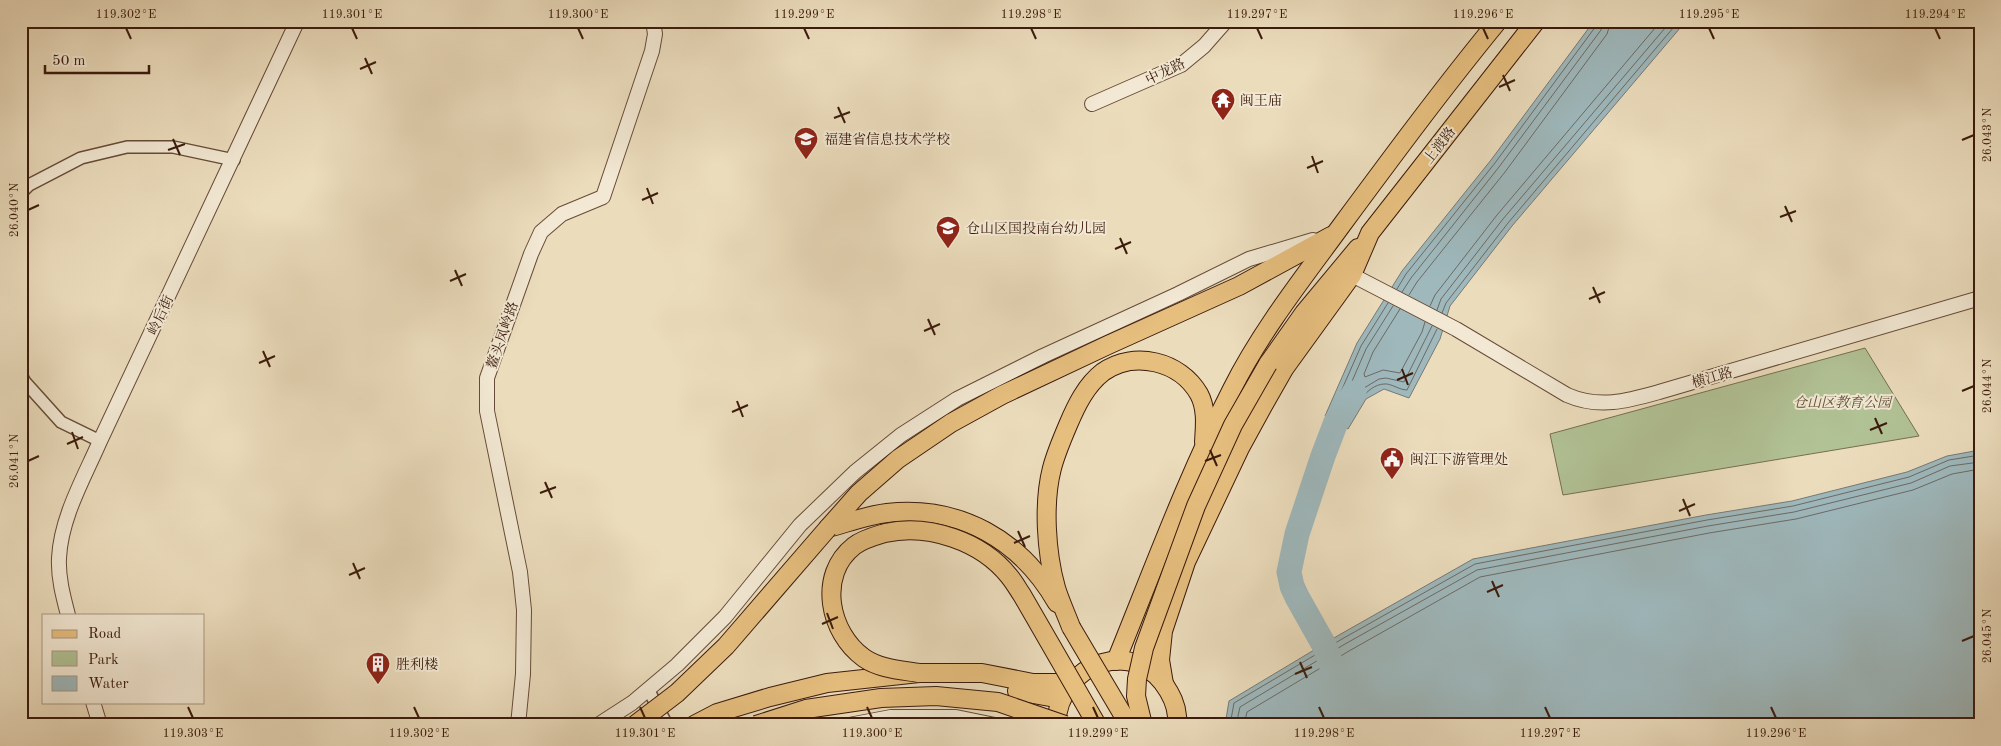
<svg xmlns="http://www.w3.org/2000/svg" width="2001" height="746" font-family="'Old Standard TT','Noto Serif SC',serif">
	<rect width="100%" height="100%" fill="#ebdcbc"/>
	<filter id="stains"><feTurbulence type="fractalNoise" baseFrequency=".004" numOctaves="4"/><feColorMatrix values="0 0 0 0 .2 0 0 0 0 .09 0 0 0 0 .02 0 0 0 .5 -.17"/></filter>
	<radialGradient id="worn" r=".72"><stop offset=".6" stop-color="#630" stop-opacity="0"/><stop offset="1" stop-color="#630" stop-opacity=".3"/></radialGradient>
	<polygon fill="#b1c295" stroke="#766e50" points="1865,348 1919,436 1563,495 1550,434"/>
	<g fill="#9eb8bc" stroke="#767976">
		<polygon points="1594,21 1686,21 1512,226 1450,306 1440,339 1409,398 1384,389 1366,399 1348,429 1325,416 1357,343 1402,271 1491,160"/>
		<polygon points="1980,450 1980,725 1225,725 1229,701 1339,635 1473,559 1706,515 1792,501 1907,472 1947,456"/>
	</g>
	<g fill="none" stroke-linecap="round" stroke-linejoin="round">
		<g stroke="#6c6a64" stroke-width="1">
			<polyline points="1397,289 1406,274 1495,163 1596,26 1597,21"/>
			<polyline points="1402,292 1411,278 1499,167 1601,30 1603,21"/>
			<polyline points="1409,295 1417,282 1505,172 1607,34 1611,21"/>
			<path d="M1388,303L1361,346L1332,412L1333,415L1344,421H1347C1355,408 1366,385 1384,384C1391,383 1399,390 1407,390L1437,329"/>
			<polyline points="1393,306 1366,349 1340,409 1342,413 1345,412 1359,391 1379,379 1386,378 1404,382 1432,326"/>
			<polyline points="1430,306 1435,295 1497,215 1661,21"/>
			<polyline points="1400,309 1373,352 1364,374 1365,377 1383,370 1400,373 1422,332 1425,322"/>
			<polyline points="1437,310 1441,299 1503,219 1671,21"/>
			<polyline points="1442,313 1446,303 1508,223 1679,21"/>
			<polyline points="1230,725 1234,703 1342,639 1475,564 1707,520 1793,506 1909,477 1949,460 1980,455"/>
			<polyline points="1236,725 1240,707 1345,644 1477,570 1708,526 1794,512 1911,483 1950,466 1980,462"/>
			<polyline points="1244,725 1247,712 1349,651 1480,577 1709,533 1796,519 1913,490 1952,474 1980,469"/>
		</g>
		<polyline stroke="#9eb8bc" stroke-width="25" points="1354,393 1336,422 1323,456 1297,534 1289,572 1292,586 1297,597 1324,645 1354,725"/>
		<defs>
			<g id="minor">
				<polyline points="21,193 29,185 81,158 127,147 173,147 234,160"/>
				<polyline points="21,375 25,382 61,422 100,441"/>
				<polyline points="648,689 667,725"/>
			</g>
			<g id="tertiary">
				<polyline points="1092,104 1181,65 1204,46 1226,21"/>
				<path d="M1352,275L1456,329L1567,395C1599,409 1627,401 1659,392L1980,298"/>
				<path d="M68,615C63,596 58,577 59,558C61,517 84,478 100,441L296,24"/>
				<polyline points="93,702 100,725"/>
				<polyline points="518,725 523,674 524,610 520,572 487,411 487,378 531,254 541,232 562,214 603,197 652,51 655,34 653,21"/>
				<polyline points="598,725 632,703 677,665 725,617 800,525 855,472 901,435 957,399 1043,356 1178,294 1249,259 1313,240"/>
				<polyline points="849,725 891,717 956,717 995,725"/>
			</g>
			<g id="primary">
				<polyline points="1268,364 1304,313 1358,248"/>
				<polyline points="828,528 859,493 898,459 951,423 1002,395 1108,345 1239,286 1331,236"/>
				<path d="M828,528C847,523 868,515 887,513C960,505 1021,540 1057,603"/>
				<path d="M1071,627C1066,614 1060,601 1056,588C1046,552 1043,503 1052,468C1056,453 1062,439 1068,425C1076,406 1086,385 1103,372C1134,350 1180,361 1199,394C1207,409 1205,426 1204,442"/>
				<path d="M1116,661C1153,570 1187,477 1232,389C1261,331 1303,278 1341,226C1392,157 1443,88 1498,21"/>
				<polyline points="1164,684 1160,660 1163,631 1186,562 1240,448 1263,406 1284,369 1352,275 1370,233 1536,21"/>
				<polyline points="1017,691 1061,699"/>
				<polyline points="694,725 717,713 770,697 827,683 919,673 982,673 1033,683 1071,683"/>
				<path d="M1056,725C1059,660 1138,636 1169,692C1175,702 1178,713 1177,725"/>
			</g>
		</defs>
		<use href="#minor" stroke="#674b38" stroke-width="14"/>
		<use href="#tertiary" stroke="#674b38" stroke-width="16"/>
		<use href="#primary" stroke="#3b1b0c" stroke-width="20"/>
		<use href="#minor" stroke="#f2e8d3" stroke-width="11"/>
		<use href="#tertiary" stroke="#f2e8d3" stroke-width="14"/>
		<use href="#primary" stroke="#e6be7e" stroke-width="18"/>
		<defs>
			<g id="primary-bridge">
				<polyline points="1071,627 1129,725"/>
				<path d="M919,673C901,670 880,669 864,658C829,633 817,575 854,546C863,539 875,536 885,533C929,523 982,542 1009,576C1014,582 1018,589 1022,595L1097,725"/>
				<polyline points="635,725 677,693 726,646 828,528"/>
				<polyline points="756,725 806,709 881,698 936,696 998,702 1065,725"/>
				<polyline points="1143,725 1136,696 1137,679 1144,648 1196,506 1233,425 1268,364"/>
			</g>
		</defs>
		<use href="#primary-bridge" stroke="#3b1b0c" stroke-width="20" stroke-linecap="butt"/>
		<use href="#primary-bridge" stroke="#e6be7e" stroke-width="18"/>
	</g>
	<path fill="none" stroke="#3b1b0c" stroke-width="2" d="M126,28L131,39M352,28L357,39M578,28L583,39M804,28L809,39M1031,28L1036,39M1257,28L1262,39M1483,28L1488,39M1709,28L1714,39M1935,28L1940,39M365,58L372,74M360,69L376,62M1503,75L1510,91M1499,87L1515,80M838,107L845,123M834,118L850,112M173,139L180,155M1962,140L1974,135M168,150L185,144M1312,156L1318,173M1307,168L1323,161M647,188L653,204M642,200L658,193M1785,206L1792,222M28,210L39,205M1780,217L1796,211M1120,238L1127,254M1115,249L1131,242M455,270L462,286M450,281L466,274M1593,287L1600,303M1589,299L1605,292M928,319L935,335M924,331L940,324M263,351L270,367M259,363L275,356M1402,369L1408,385M1397,380L1413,373M1962,391L1974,386M737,401L743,417M732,412L748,405M1875,418L1882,434M1870,430L1887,423M72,432L78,449M67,444L83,437M1210,450L1217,466M28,461L39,456M1205,461L1221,455M545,482L552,498M540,493L556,487M1683,499L1690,516M1679,511L1695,504M1018,531L1025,547M1014,543L1030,536M353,563L360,579M349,575L365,568M1492,581L1499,597M1487,592L1503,585M827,613L833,629M822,624L838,617M1962,641L1974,636M1300,662L1307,678M1295,674L1312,667M188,707L193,718M414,707L419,718M640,707L645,718M867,707L872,718M1093,707L1098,718M1319,707L1324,718M1545,707L1550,718M1771,707L1776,718"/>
	<defs>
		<symbol id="temple-pin" viewBox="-11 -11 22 30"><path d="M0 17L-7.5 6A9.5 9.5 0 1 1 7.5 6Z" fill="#8f2418" stroke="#f2e8d3"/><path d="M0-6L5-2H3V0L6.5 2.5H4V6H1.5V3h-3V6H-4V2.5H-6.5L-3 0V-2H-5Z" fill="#fff"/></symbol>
		<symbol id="school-pin" viewBox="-11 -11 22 30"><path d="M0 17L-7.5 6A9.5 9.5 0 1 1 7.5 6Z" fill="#8f2418" stroke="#f2e8d3"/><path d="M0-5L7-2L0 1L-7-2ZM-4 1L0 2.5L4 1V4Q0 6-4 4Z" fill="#fff"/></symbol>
		<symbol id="civic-pin" viewBox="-11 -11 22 30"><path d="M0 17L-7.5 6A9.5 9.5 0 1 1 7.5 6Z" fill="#8f2418" stroke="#f2e8d3"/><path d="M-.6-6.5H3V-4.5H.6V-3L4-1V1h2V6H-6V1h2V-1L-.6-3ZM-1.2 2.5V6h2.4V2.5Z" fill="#fff"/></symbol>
		<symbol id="building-pin" viewBox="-11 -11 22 30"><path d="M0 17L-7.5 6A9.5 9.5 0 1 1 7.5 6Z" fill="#8f2418" stroke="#f2e8d3"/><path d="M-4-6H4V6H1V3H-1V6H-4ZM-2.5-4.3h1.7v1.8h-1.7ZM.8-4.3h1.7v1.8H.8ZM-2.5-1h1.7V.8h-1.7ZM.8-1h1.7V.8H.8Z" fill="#fff"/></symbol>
	</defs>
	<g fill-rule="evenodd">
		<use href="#temple-pin" x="1209" y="86" width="28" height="38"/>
		<use href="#school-pin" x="792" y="125" width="28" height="38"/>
		<use href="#school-pin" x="934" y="214" width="28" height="38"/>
		<use href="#civic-pin" x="1378" y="445" width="28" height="38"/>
		<use href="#building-pin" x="364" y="650" width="28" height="38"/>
	</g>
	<g text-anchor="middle" stroke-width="4" stroke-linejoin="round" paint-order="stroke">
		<g font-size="14" fill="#3b1b0c" stroke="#f2e8d3">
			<text transform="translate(1165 71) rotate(-26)" y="5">中龙路</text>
			<text transform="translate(1439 145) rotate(-52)" y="5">上渡路</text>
			<text transform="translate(160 315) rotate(-65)" y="5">岭后街</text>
			<text transform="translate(502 335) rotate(-71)" y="5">鳌头凤岭路</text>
			<text transform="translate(1712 377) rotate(-16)" y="5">横江路</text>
		</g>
		<g font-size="14" fill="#3b1b0c" stroke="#f2e8d3" text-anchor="start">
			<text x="1240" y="105">闽王庙</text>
			<text x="824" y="144">福建省信息技术学校</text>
			<text x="966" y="233">仓山区国投南台幼儿园</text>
			<text x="1410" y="464">闽江下游管理处</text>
			<text x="396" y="669">胜利楼</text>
		</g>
		<g font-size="14" font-style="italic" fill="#5e4d35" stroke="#f2e8d3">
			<text x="1842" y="407">仓山区教育公园</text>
		</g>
	</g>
	<rect width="2001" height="746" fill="none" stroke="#ebdcbc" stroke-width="55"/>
	<rect x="42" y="614" width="162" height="90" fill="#f2e8d3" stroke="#a99683"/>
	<rect x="52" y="630" width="25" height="8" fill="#e6be7e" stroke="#a99683"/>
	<text x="88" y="638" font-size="15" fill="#3b1b0c">Road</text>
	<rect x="52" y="651" width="25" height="15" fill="#b1c295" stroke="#a99683"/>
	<text x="88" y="664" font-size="15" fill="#3b1b0c">Park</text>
	<rect x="52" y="676" width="25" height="15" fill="#9eb8bc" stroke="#a99683"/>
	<text x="88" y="688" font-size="15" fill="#3b1b0c">Water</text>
	<path d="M45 65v8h104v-8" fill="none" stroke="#3b1b0c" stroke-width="2.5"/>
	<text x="52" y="65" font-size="15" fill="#3b1b0c" stroke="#f2e8d3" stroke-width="4" paint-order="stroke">50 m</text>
	<rect x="28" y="28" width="1946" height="690" fill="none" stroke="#3b1b0c" stroke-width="2"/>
	<g font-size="12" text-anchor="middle" fill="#3b1b0c">
		<text x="126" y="18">119.302°E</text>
		<text x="352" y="18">119.301°E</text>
		<text x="578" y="18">119.300°E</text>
		<text x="804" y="18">119.299°E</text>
		<text x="1031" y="18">119.298°E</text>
		<text x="1257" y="18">119.297°E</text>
		<text x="1483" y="18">119.296°E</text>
		<text x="1709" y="18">119.295°E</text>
		<text x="1935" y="18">119.294°E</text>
		<text transform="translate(1987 135) rotate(-90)" y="4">26.043°N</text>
		<text transform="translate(14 210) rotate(-90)" y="4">26.040°N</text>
		<text transform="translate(1987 386) rotate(-90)" y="4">26.044°N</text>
		<text transform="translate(14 461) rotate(-90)" y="4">26.041°N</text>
		<text transform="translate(1987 636) rotate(-90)" y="4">26.045°N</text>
		<text x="193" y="737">119.303°E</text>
		<text x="419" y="737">119.302°E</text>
		<text x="645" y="737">119.301°E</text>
		<text x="872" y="737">119.300°E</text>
		<text x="1098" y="737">119.299°E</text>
		<text x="1324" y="737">119.298°E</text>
		<text x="1550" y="737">119.297°E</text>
		<text x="1776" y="737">119.296°E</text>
	</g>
	<rect width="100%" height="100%" filter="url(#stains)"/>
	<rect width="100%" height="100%" fill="url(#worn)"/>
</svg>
